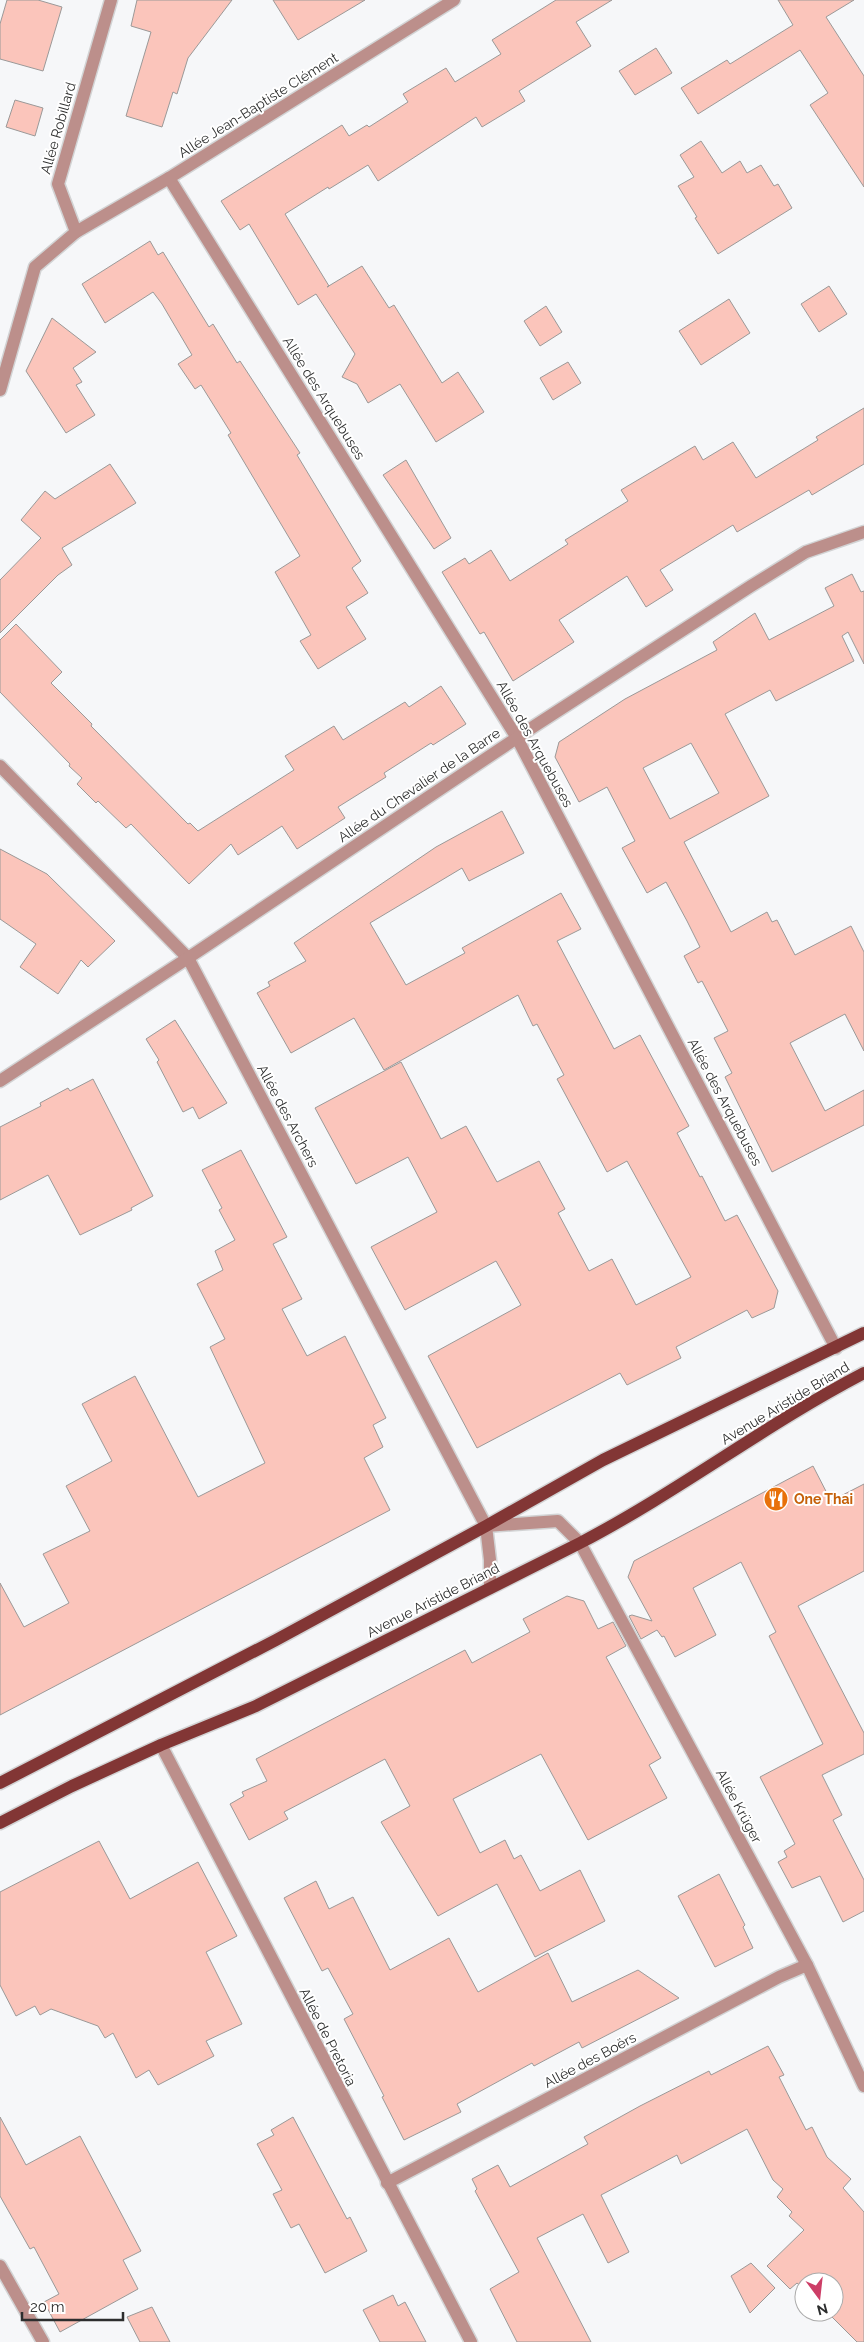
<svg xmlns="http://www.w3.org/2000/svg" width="864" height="2342" font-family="Raleway,sans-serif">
	<rect width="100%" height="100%" fill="#f6f7f9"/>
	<g fill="#fbc5bb" stroke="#9b9998" fill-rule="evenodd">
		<polygon points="7,0 38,0 62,7 43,71 0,59 0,24"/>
		<polygon points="137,0 232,0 188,58 177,94 173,92 162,127 126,116 151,32 131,26"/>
		<polygon points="273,0 365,0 298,40"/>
		<polygon points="556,0 612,0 576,22 591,46 519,91 525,101 482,127 476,117 378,181 368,165 329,189 328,187 285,214 329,286 327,287 362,266 389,308 394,305 442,383 458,372 484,412 436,442 400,384 368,403 357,384 342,377 355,354 316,294 298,305 249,224 240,230 221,201 342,125 349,136 367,125 369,127 408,102 403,94 446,68 455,82 501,54 492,40"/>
		<polygon points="778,0 854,0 826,17 864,76 864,187 810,105 828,93 800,50 698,114 681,88 727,60 730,64 793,25"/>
		<polygon points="656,48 672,73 635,95 619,71"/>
		<polygon points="15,100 43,108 35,136 6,127"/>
		<polygon points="701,141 722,173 740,161 747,173 761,165 774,186 778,184 792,208 718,254 695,218 697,217 678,186 694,177 680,155"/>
		<polygon points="150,241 158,255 163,252 209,327 213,324 237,363 240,361 300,453 297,455 361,561 352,568 368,593 346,607 366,639 318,669 300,641 311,635 275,572 300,556 228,435 231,433 201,385 195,389 178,364 192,355 162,304 153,292 105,323 82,284"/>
		<polygon points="829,286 847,314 819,332 801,304"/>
		<polygon points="729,299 750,333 701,365 679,331"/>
		<polygon points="546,306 562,332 540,346 524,321"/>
		<polygon points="52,318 96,352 73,368 82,382 76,385 95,415 66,433 26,371"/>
		<polygon points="568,362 581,383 553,400 540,378"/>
		<polygon points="864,408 864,464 812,495 809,490 737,532 733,525 660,570 673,590 646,607 627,576 559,620 574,642 513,681 484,632 480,634 442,572 465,558 469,564 491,550 510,581 568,544 565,540 628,501 621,490 695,446 703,460 733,442 756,478 818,440 816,437"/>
		<polygon points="406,460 451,538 434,549 383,475"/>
		<polygon points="110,464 136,503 62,548 72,565 58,575 0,633 0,580 41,538 21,520 45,491 55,499"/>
		<path d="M852,574L861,592L864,591V664L848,632L842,636L854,661L776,701L770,690L725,714L769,796L684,842L731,932L767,912L772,922L777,920L795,955L851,926L864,952V1051L845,1014L790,1043L825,1111L864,1090V1125L772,1172L725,1077L732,1073L714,1038L728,1031L702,981L698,983L684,956L700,947L687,921L666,882L647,893L622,848L635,841L607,787L579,802L555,757L559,742L625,699L717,650L713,642L755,613L769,640L834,606L825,588ZM691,743L719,793L670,819L643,768Z"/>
		<polygon points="16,624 62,672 51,683 92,724 91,726 188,824 190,823 198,831 294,770 285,756 334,726 343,740 405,702 409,707 441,686 466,724 433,745 431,743 384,773 386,777 338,807 345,818 297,849 282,826 238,855 231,844 189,884 131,824 126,828 98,801 96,803 77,784 82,778 69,766 70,764 0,692 0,640"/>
		<polygon points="502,811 524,853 469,881 462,868 370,923 406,985 465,953 462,948 561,893 581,929 557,941 614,1049 640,1035 689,1126 677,1133 700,1177 702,1176 725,1221 737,1215 778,1291 774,1308 752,1318 747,1310 676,1347 681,1358 627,1385 620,1373 477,1448 428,1356 521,1305 496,1261 405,1310 371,1247 437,1212 408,1157 356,1184 315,1108 401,1062 441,1139 466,1126 497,1182 539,1161 565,1209 558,1213 589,1271 612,1259 636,1305 691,1277 627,1161 607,1172 557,1079 564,1075 537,1024 533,1026 518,995 384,1070 354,1018 291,1053 257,993 270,986 268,982 306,961 294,943 436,847"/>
		<polygon points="0,849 47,874 115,941 88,967 81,960 58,994 20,967 36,944 0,919"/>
		<polygon points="175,1020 227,1103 199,1119 193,1107 183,1112 157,1062 159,1060 146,1039"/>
		<polygon points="93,1079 153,1196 131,1208 132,1210 80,1235 48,1175 0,1200 0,1127 41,1106 40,1103 68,1088 70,1091"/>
		<polygon points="241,1150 287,1237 273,1244 302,1299 282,1309 307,1356 345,1336 386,1418 373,1425 383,1447 364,1458 390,1510 0,1715 0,1583 24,1627 69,1603 43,1554 90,1531 66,1486 112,1461 82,1404 135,1376 198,1497 265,1463 210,1347 225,1339 197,1284 223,1270 215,1251 235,1240 219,1210 222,1208 202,1170"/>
		<polygon points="813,1466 831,1501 864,1484 864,1571 798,1606 864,1733 864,1754 822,1775 842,1815 833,1820 864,1880 864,1911 843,1922 820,1876 792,1888 778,1862 787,1857 784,1851 795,1844 760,1777 823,1744 769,1636 776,1632 741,1562 693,1588 716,1635 675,1657 664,1636 662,1637 657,1630 641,1639 629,1616 632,1615 652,1621 628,1577 634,1561"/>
		<polygon points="567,1596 584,1601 598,1629 613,1622 626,1646 606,1657 661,1758 649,1765 667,1798 588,1840 541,1754 453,1799 480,1853 505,1840 514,1859 521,1855 540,1891 580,1870 605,1921 535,1957 497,1884 438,1916 381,1822 410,1806 385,1759 284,1812 288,1819 249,1840 230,1804 244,1796 242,1792 267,1781 256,1759 465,1650 472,1663 530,1632 523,1619"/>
		<polygon points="99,1841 130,1899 198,1862 237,1936 206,1952 242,2024 206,2041 214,2056 158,2085 149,2070 136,2078 113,2033 105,2038 98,2026 51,2009 40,2015 35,2006 16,2016 0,1985 0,1892"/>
		<polygon points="719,1874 745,1925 743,1927 753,1948 715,1967 678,1896"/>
		<polygon points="316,1881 329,1909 353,1897 390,1970 449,1938 478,1992 548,1953 572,2002 638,1970 679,1998 582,2048 579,2042 534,2066 532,2063 457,2104 461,2112 404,2140 382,2097 384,2096 344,2019 353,2014 328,1968 322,1971 284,1898"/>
		<polygon points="768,2046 784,2075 779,2077 806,2130 812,2127 827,2157 851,2179 843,2188 864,2212 864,2342 857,2342 827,2312 834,2312 834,2282 804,2282 804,2289 797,2283 790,2289 767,2266 804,2230 789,2216 792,2212 777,2197 783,2189 773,2180 747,2129 681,2164 677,2155 601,2195 629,2252 608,2263 583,2214 537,2238 591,2342 517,2342 490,2289 519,2272 475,2191 477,2189 472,2179 498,2165 510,2187 588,2144 584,2137 640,2106 709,2071 711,2075"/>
		<polygon points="0,2117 26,2165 80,2136 141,2251 123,2260 138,2289 60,2332 44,2302 59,2294 34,2247 30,2249 0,2196"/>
		<polygon points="293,2117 347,2219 350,2217 367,2251 325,2273 299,2224 291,2228 273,2194 282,2190 257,2144 274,2135 271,2130"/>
		<polygon points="751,2263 775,2288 750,2313 731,2276"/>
		<polygon points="393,2295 398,2306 405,2302 426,2342 380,2342 363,2310"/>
		<polygon points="152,2307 170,2342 140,2342 127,2317"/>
	</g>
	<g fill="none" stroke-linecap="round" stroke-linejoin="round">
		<defs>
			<g id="minor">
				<polyline points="169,178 517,738 836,1348"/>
				<polyline points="76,232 169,178 454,0"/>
				<polyline points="0,390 35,267 76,232 58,184 111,0"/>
				<polyline points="0,766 188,958 486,1526 490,1560 490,1588"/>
				<polyline points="0,1081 188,958 536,725 751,586 806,552 864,532"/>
				<polyline points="486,1526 558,1521 580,1543 807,1965 864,2086"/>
				<polyline points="161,1745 471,2342"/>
				<polyline points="387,2183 779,1977 807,1965"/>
				<polyline points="0,2266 43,2342"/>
			</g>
			<g id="major">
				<polyline points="0,1783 276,1640 486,1526 603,1460 864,1333"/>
				<path d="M0,1823L72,1786L161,1745L256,1706L580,1543C678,1492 766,1424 864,1373"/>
			</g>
		</defs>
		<use href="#minor" stroke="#d2d3d4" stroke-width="15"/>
		<use href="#major" stroke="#d2d3d4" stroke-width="15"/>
		<use href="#minor" stroke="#bc8f8b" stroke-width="12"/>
		<use href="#major" stroke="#823635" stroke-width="12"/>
	</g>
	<defs>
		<symbol id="restaurant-disc" viewBox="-11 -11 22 22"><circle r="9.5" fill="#e8710a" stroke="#fff"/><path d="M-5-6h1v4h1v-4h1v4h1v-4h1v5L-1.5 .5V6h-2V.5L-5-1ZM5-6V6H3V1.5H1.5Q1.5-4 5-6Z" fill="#fff"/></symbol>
	</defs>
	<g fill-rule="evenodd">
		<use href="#restaurant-disc" x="762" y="1485" width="28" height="28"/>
	</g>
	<g text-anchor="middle" stroke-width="4" stroke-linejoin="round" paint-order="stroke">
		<g font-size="14" fill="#2d2e2e" stroke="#fff">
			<text transform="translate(258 105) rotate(-32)" y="5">Allée Jean-Baptiste Clément</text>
			<text transform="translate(58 128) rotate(-74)" y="5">Allée Robillard</text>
			<text transform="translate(324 398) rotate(58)" y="5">Allée des Arquebuses</text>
			<text transform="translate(535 744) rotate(61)" y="5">Allée des Arquebuses</text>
			<text transform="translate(419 785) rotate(-34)" y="5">Allée du Chevalier de la Barre</text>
			<text transform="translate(725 1102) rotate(62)" y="5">Allée des Arquebuses</text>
			<text transform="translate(288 1116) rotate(62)" y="5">Allée des Archers</text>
			<text transform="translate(785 1403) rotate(-31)" y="5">Avenue Aristide Briand</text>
			<text transform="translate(433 1600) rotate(-27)" y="5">Avenue Aristide Briand</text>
			<text transform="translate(739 1806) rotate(62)" y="5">Allée Krüger</text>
			<text transform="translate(328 2037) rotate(63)" y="5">Allée de Pretoria</text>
			<text transform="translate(590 2060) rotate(-28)" y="5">Allée des Boërs</text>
		</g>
		<g font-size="14" font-weight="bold" fill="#c56008" stroke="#fff" text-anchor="start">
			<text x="794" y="1504">One Thai</text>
		</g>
	</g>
	<g transform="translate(819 2297) rotate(165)"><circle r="24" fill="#ffffff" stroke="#ababab"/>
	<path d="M0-4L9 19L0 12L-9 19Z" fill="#cd3e67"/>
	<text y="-8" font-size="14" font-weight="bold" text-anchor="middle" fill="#2d2e2e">N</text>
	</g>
	<path d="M22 2312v8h101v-8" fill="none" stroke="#2d2e2e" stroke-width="2.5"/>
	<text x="30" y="2312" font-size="15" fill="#2d2e2e" stroke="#ffffff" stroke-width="4" paint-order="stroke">20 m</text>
</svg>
